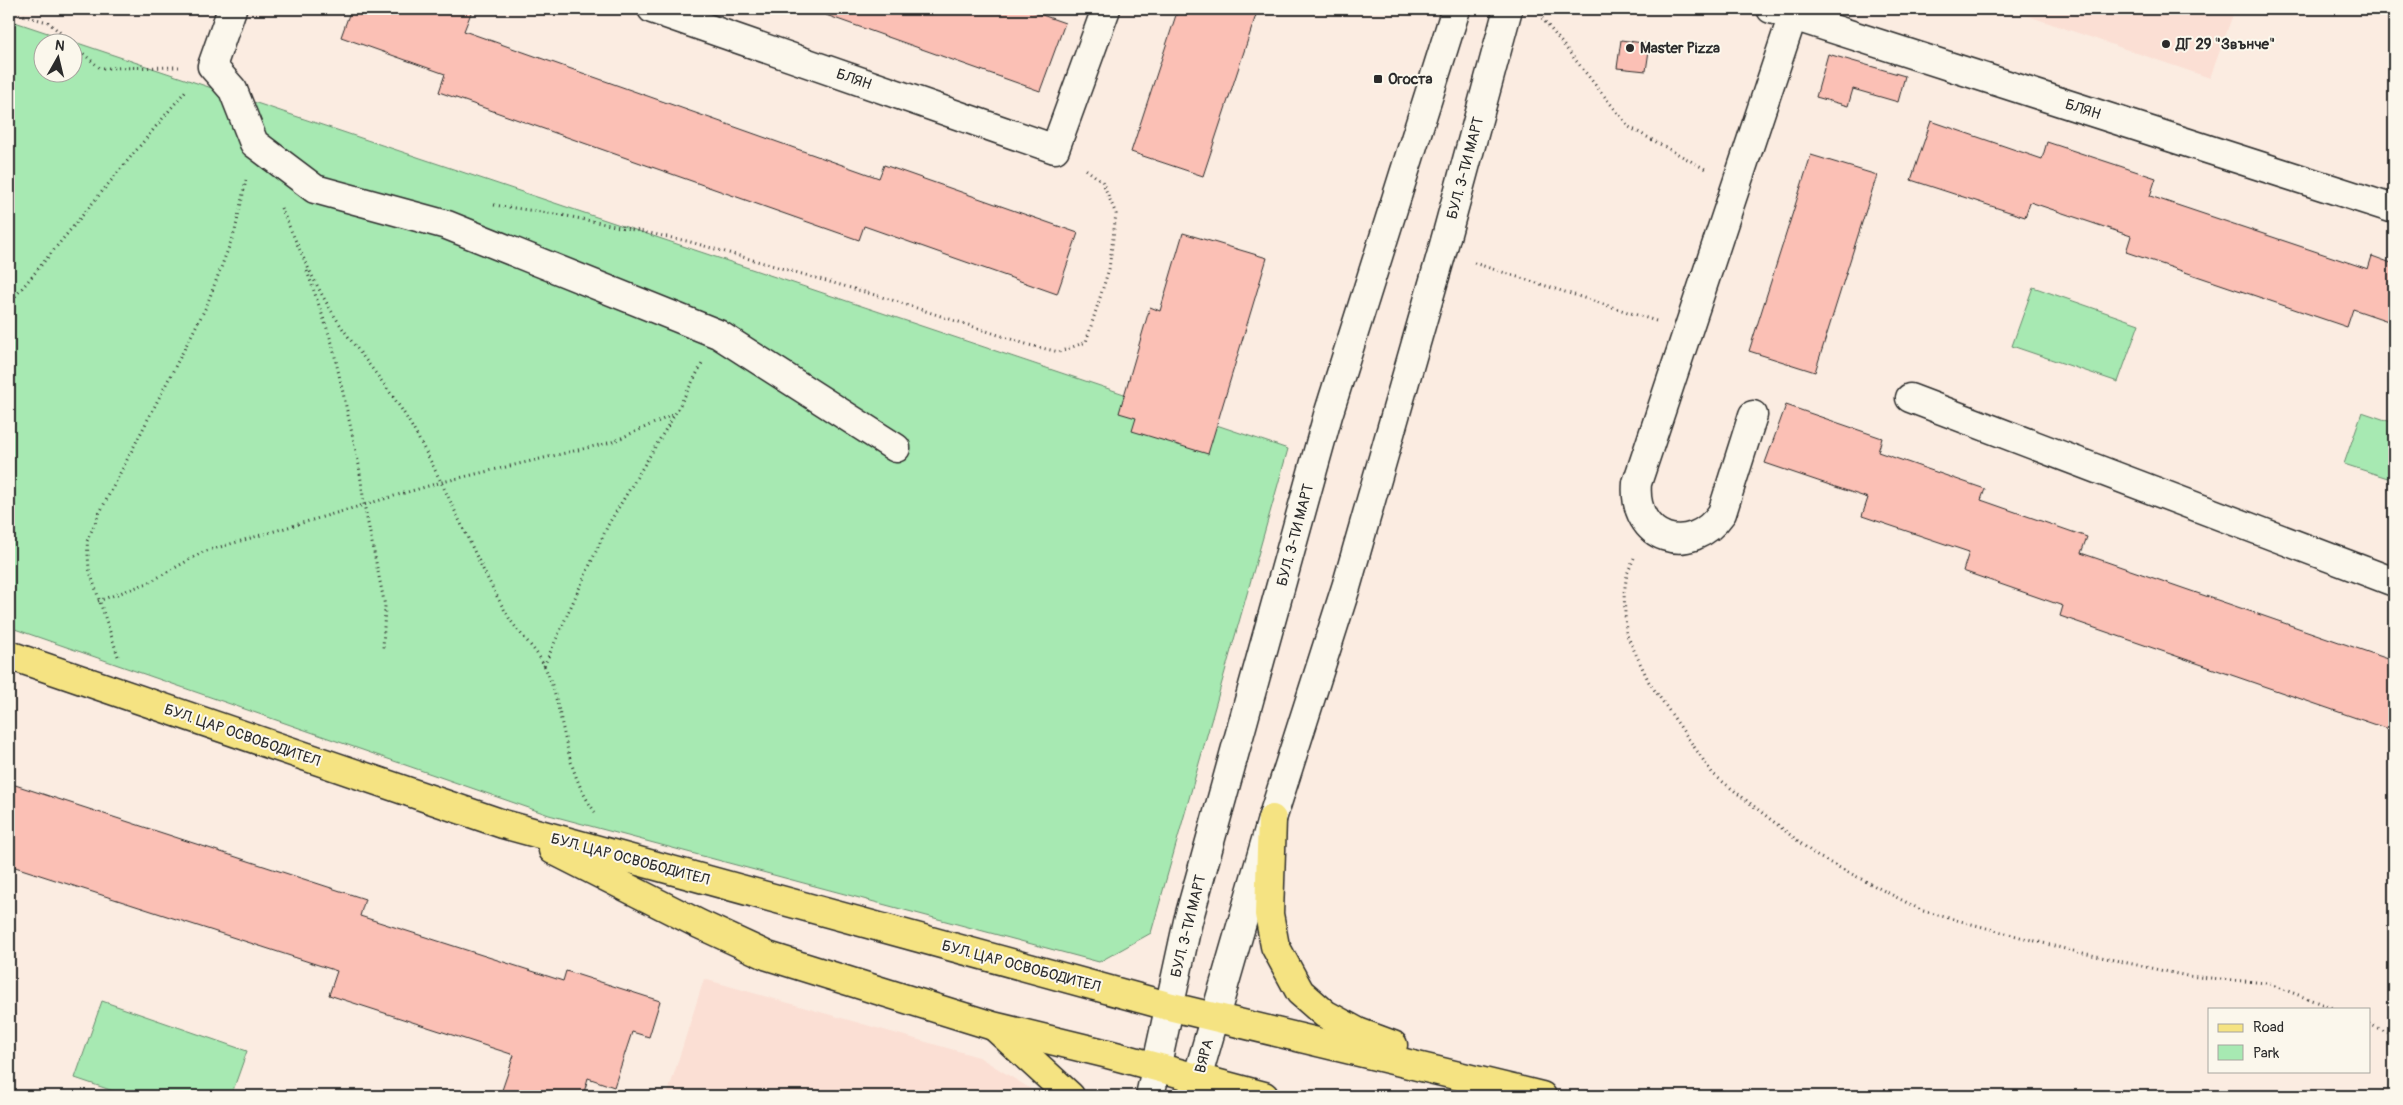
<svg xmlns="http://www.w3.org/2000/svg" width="2403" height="1105" font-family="Pangolin,sans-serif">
	<rect width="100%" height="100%" fill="#fbece1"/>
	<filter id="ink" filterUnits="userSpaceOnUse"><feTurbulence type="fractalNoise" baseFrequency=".02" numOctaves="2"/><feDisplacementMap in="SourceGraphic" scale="10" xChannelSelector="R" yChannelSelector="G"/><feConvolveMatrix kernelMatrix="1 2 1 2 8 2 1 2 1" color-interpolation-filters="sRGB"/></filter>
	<g filter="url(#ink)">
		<g fill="#fbdfd4">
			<polygon points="2008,9 2235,9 2210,78"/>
			<polygon points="704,979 979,1057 1031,1089 1037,1096 667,1096"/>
		</g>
		<g fill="#a7e9b2" stroke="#698a6e" fill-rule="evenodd">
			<path d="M9,20L1288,449L1151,933L1099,962L549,815L9,627ZM42,42H72V72H42Z"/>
			<polygon points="2033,287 2139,324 2118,382 2012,346"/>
			<polygon points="2362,412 2394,423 2394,480 2344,464"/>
			<polygon points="102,1001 247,1051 231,1096 128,1096 75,1078"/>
		</g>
		<g fill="#fbc0b5" stroke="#2b2b2b">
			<polygon points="351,9 460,9 471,13 464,31 879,178 884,165 1078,233 1057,294 864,226 859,240 439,92 445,74 341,37"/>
			<polygon points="828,9 1025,9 1065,23 1040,91 826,15"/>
			<polygon points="1178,9 1258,9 1203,176 1131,152"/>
			<polygon points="1621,40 1650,44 1646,71 1617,68"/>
			<polygon points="1828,54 1905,76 1898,102 1853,89 1848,106 1816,97"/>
			<polygon points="1931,121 2042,159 2047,142 2156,178 2150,196 2368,269 2372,256 2394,264 2394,323 2353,309 2347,327 2126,252 2131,236 2030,202 2025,217 1911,180"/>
			<polygon points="1811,155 1877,175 1815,372 1749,351"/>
			<polygon points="1183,233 1267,258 1208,454 1132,431 1136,418 1119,413 1150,307 1160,311"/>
			<polygon points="1786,405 1882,438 1878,452 1985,489 1981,500 2087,537 2081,553 2394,661 2394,731 2060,616 2063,606 1963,571 1969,552 1862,516 1868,498 1765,463"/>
			<polygon points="9,783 365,899 360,916 563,981 566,971 660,1001 649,1037 632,1032 614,1087 588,1078 583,1096 500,1096 514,1055 329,995 337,971 9,865"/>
		</g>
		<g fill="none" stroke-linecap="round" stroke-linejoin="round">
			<defs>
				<g id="minor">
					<polyline points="232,9 212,66 233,90 254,143 315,189 447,225 718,334 896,448"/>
					<polyline points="652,9 1055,149 1106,9"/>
					<polyline points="1771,9 2394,209"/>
					<polyline points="1910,398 2394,582"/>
					<path d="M1753,415L1722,513C1690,559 1632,540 1637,483L1793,15"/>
					<polyline points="1150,1096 1188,921 1328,415 1456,9"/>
					<polyline points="1192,1096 1272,819 1347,584 1442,252 1508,9"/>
				</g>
				<g id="major">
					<polyline points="9,655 503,824 1168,1006 1542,1096"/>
					<polyline points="1272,819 1269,914 1275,946 1300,992 1325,1014 1358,1032 1393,1045"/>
					<polyline points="553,850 699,924 768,956 993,1026 1108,1054 1264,1096"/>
					<polyline points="996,1028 1070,1096"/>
				</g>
			</defs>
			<use href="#minor" stroke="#2b2b2b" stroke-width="31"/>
			<use href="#major" stroke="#2b2b2b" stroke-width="31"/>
			<g stroke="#2b2b2b" stroke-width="3" stroke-dasharray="1 4" stroke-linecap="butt">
				<polyline points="9,12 48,22 71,42"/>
				<polyline points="1542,18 1629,127 1707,170"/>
				<polyline points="72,44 100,68 179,67"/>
				<polyline points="494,205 562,215 687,241 889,299 1029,345 1059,352 1086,342 1109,269 1116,214 1102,181 1084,168"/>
				<path d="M281,208C299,248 316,289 341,326C361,356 386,384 405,415C443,478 469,547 505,611C515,631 535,646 545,667C567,716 561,765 595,812"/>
				<polyline points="1474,263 1656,321"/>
				<polyline points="307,271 332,343 359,465 364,504 385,606 383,649"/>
				<polyline points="9,304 187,89"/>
				<polyline points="1634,558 1627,574 1624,593 1626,633 1649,682 1713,774 1817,856 1923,911 2069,950 2187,976 2267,983 2335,1009"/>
				<polyline points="98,601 148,583 203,552 442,482 612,442 675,414"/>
				<polyline points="118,656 89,569 87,541 99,514 206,307 235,231 246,180"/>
				<polyline points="544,666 608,525 675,414 702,364"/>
				<polyline points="2369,1024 2394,1035"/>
			</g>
			<use href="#minor" stroke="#fbf7ec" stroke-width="28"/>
			<use href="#major" stroke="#f5e382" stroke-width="28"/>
		</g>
	</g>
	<g fill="#2b2b2b" stroke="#fbf7ec" stroke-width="2">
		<circle cx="2166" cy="44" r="5"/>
		<circle cx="1630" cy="48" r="5"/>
		<rect x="1373" y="74" width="10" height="10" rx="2.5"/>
	</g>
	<g text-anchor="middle" stroke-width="4" stroke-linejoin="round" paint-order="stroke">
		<g font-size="15" font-weight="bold" fill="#2b2b2b" stroke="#fbf7ec" text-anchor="start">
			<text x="2176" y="49">ДГ 29 "Звънче"</text>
			<text x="1640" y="53">Master Pizza</text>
			<text x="1388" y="84">Огоста</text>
		</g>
		<g font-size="15" fill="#2b2b2b" stroke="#fbf7ec">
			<text transform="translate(854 79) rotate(19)" y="5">БЛЯН</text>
			<text transform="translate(2083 109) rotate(18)" y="5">БЛЯН</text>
			<text transform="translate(1465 168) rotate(-75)" y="5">БУЛ. 3-ТИ МАРТ</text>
			<text transform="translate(1295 535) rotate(-75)" y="5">БУЛ. 3-ТИ МАРТ</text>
			<text transform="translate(242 735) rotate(19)" y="5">БУЛ. ЦАР ОСВОБОДИТЕЛ</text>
			<text transform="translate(630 859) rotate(15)" y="5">БУЛ. ЦАР ОСВОБОДИТЕЛ</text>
			<text transform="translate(1188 926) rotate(-76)" y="5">БУЛ. 3-ТИ МАРТ</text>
			<text transform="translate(1021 966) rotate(15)" y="5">БУЛ. ЦАР ОСВОБОДИТЕЛ</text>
			<text transform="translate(1204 1056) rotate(-75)" y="5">ВЯРА</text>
		</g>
	</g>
	<rect width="2403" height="1105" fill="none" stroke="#fbf7ec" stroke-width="30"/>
	<rect x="15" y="15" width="2373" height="1075" fill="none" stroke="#2b2b2b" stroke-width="2" filter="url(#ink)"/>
	<rect x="2208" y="1008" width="162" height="65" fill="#fbf7ec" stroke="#a8a59f"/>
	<rect x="2218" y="1024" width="25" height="8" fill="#f5e382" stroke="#a8a59f"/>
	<text x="2253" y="1032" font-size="15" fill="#2b2b2b">Road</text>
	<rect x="2218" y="1045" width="25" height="15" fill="#a7e9b2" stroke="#a8a59f"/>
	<text x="2253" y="1058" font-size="15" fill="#2b2b2b">Park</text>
	<g transform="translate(58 58) rotate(8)"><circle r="24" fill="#fbf7ec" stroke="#a8a59f"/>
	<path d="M0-4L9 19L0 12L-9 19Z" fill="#2b2b2b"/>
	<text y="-8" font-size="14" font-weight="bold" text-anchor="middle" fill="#2b2b2b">N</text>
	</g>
</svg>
